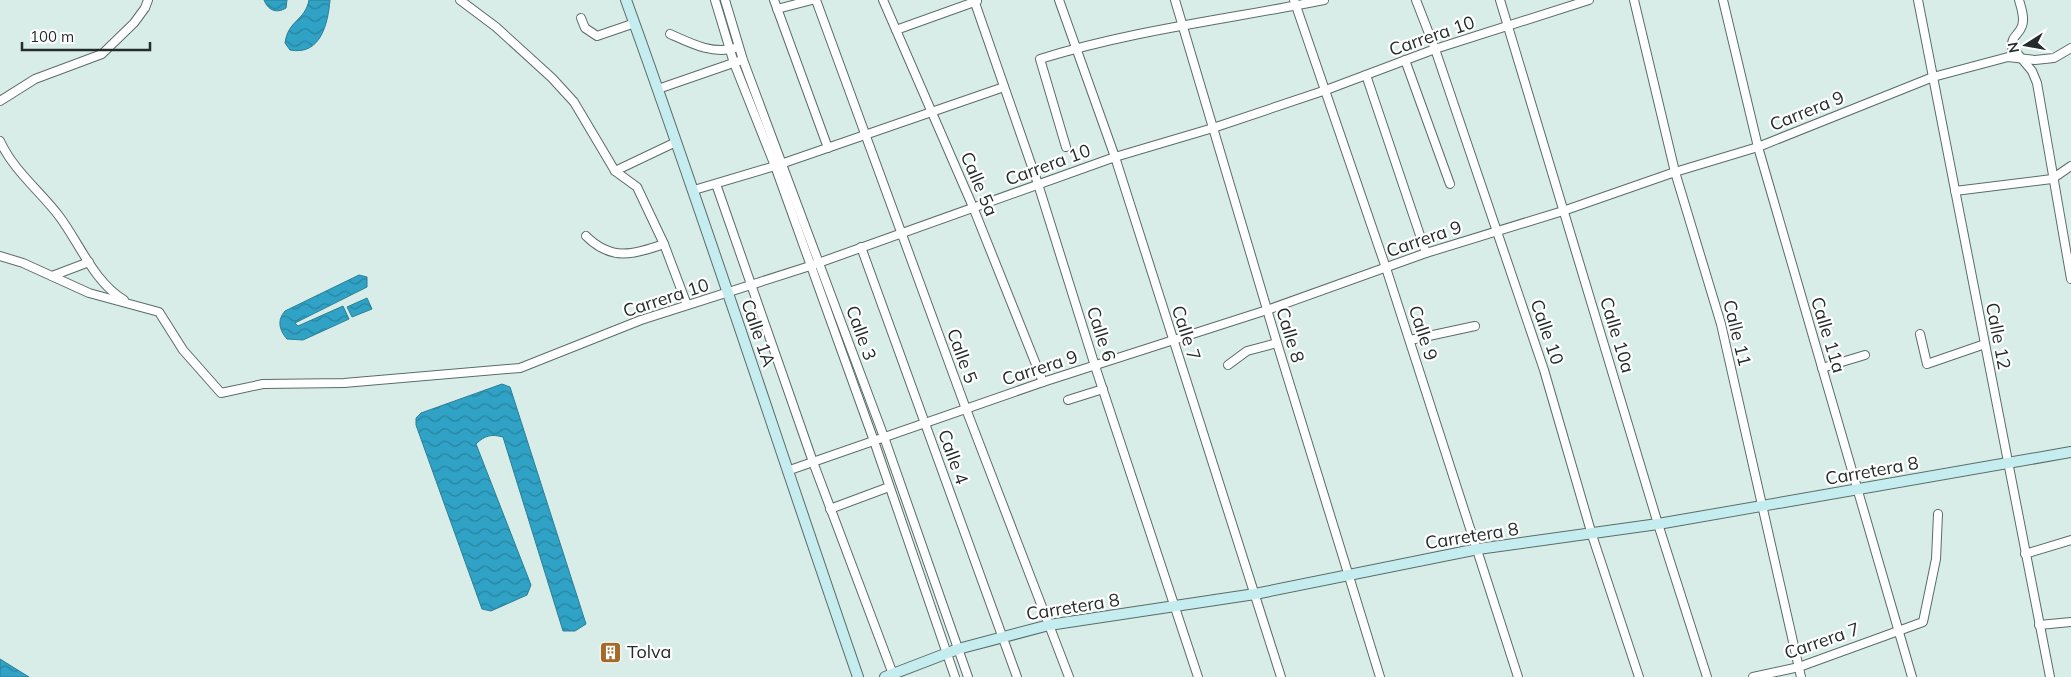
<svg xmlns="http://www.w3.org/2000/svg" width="2071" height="677" font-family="Mulish,sans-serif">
	<defs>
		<pattern id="water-waves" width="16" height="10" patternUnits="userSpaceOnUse" patternTransform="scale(1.25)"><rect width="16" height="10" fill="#2fa2c5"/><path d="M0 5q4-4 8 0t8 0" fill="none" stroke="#2884a0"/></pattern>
	</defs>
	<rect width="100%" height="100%" fill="#d9ede8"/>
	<g fill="url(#water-waves)" stroke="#2c7f96">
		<path d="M264,0H287L286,8C276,14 268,10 264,0Z"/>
		<path d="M309,0H330C328,23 321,56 290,50L285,43C288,20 305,21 309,0Z"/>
		<path d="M359,275L367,277V287L295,323L298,326L343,306L349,319L303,340L287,339C279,330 277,320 285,311Z"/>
		<polygon points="367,298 372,309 352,317 347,307"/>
		<path d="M502,384L510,387L586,624L575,631H563L503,437C492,434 485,435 476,444L531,585L527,595L491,611L482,609L416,425V418L421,413Z"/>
		<polygon points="0,659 29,677 0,677"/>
	</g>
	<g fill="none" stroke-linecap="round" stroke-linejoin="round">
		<defs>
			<g id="street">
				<polyline points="460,0 496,27 552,78 574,102 615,171 637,187 664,244 687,305"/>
				<polyline points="715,0 734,63 775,166 874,441 955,677"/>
				<polyline points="725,0 743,60 884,437 968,677"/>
				<polyline points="774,0 828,148"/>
				<polyline points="816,0 966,409 1069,677"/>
				<polyline points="883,0 973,207 1043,382"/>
				<polyline points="974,0 1038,184 1095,366 1198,677"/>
				<polyline points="1059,0 1115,157 1281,677"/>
				<polyline points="1175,0 1277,343 1380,677"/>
				<polyline points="1294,0 1386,268 1518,677"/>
				<polyline points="1416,0 1435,49 1544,370 1592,535 1639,677"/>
				<polyline points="1500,0 1658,524 1707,677"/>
				<polyline points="1634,0 1675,172 1721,324 1801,677"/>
				<polyline points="1723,0 1758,147 1912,677"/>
				<polyline points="1918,0 2050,677"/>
				<path d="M2019,0C2021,7 2025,18 2022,26C2019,35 2011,36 2012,47L2032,71L2037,83L2071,279"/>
				<polyline points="777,9 812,0"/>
				<polyline points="581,18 585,28 597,36 635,23"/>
				<polyline points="896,30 977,1"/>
				<path d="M670,34C690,43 713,55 735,48"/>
				<polyline points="1405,60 1450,184"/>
				<polyline points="1366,75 1426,253"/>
				<polyline points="658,89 739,61"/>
				<polyline points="0,101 35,79 102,54 134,23 145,8 148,0"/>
				<path d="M0,141C13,170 40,191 59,216C80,244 94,282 124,300"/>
				<path d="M1066,147L1040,59C1133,30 1229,19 1324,0"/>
				<polyline points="615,171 676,142"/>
				<polyline points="716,184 813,462 894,677"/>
				<polyline points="694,190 775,166 1004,87"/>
				<polyline points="1955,191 2052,179 2071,166"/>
				<path d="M586,236C611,261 633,255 664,244"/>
				<polyline points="861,247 1017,677"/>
				<polyline points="0,256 23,263 89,293 159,312 183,350 221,393 263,384 344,383 520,368 641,320 810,266 1115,157 1213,128 1326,90 1435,49 1589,0"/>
				<polyline points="52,276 89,262"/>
				<polyline points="1920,334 1927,364 1985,344"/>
				<polyline points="1410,340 1475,326"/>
				<polyline points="1228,365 1247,351 1277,343"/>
				<polyline points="1822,368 1865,355"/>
				<polyline points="1068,400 1103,389"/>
				<polyline points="787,471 1043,382 1267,310 1426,253 1563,211 1675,172 1758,147 1933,77 2008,57 2035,60 2054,58 2071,48"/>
				<polyline points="830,509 889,487"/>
				<polyline points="2025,554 2071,540"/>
				<polyline points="2039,625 2071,622"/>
				<polyline points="1753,677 1799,667 1923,622 1936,559 1938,514"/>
			</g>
			<g id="secondary">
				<path d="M626,0C707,224 780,451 858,677"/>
				<polyline points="885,677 958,649 1049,625 1255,594 1478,549 1658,524 2071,452"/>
			</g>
		</defs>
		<use href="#street" stroke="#5b6c68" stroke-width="10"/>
		<use href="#secondary" stroke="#5b6c68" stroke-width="12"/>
		<use href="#street" stroke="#fff" stroke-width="8"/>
		<use href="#secondary" stroke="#c5ecee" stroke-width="10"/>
	</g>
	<defs>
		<symbol id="building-square" viewBox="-11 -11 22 22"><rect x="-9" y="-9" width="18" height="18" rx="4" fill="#a46a29" stroke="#fff"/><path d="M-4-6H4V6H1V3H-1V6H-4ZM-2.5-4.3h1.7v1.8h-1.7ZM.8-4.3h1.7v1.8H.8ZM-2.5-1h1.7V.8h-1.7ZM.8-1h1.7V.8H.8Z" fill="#fff"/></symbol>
	</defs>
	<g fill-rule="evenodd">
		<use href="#building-square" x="598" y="640" width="25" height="25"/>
	</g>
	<g text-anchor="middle" stroke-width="4.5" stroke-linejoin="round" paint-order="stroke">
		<g font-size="18" fill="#242c2a" stroke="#fff">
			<text transform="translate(1432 36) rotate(-19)" y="6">Carrera 10</text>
			<text transform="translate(1807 111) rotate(-22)" y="6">Carrera 9</text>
			<text transform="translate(1048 165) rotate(-20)" y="6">Carrera 10</text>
			<text transform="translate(979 184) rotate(67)" y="6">Calle 5a</text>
			<text transform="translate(1424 239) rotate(-19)" y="6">Carrera 9</text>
			<text transform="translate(666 298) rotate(-18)" y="6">Carrera 10</text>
			<text transform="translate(1547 332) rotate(71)" y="6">Calle 10</text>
			<text transform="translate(758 333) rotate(71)" y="6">Calle 1A</text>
			<text transform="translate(861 333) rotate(70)" y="6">Calle 3</text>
			<text transform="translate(1186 333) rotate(72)" y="6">Calle 7</text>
			<text transform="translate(1423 333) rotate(72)" y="6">Calle 9</text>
			<text transform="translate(1737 333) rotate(76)" y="6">Calle 11</text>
			<text transform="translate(1101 334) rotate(72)" y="6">Calle 6</text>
			<text transform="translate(1290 335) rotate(73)" y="6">Calle 8</text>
			<text transform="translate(1617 335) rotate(73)" y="6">Calle 10a</text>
			<text transform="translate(1828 335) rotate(73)" y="6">Calle 11a</text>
			<text transform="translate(1998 336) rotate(79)" y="6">Calle 12</text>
			<text transform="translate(962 356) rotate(70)" y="6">Calle 5</text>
			<text transform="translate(1040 368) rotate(-18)" y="6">Carrera 9</text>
			<text transform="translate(953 457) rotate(70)" y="6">Calle 4</text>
			<text transform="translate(1872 471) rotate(-10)" y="6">Carretera 8</text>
			<text transform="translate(1472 536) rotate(-9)" y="6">Carretera 8</text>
			<text transform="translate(1073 607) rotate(-9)" y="6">Carretera 8</text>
			<text transform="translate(1822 641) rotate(-19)" y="6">Carrera 7</text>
		</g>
		<g font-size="18" fill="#242c2a" stroke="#fff" text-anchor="start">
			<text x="627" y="658">Tolva</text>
		</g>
	</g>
	<g transform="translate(2026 45) rotate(259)" stroke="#ffffff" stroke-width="4" paint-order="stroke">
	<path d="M0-4L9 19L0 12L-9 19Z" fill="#242c2a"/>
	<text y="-8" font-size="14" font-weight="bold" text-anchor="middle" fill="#242c2a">N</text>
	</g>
	<path d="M22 42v8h128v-8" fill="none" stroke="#242c2a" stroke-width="2.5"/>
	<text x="30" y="42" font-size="15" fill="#242c2a" stroke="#ffffff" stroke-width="4" paint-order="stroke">100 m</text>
</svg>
